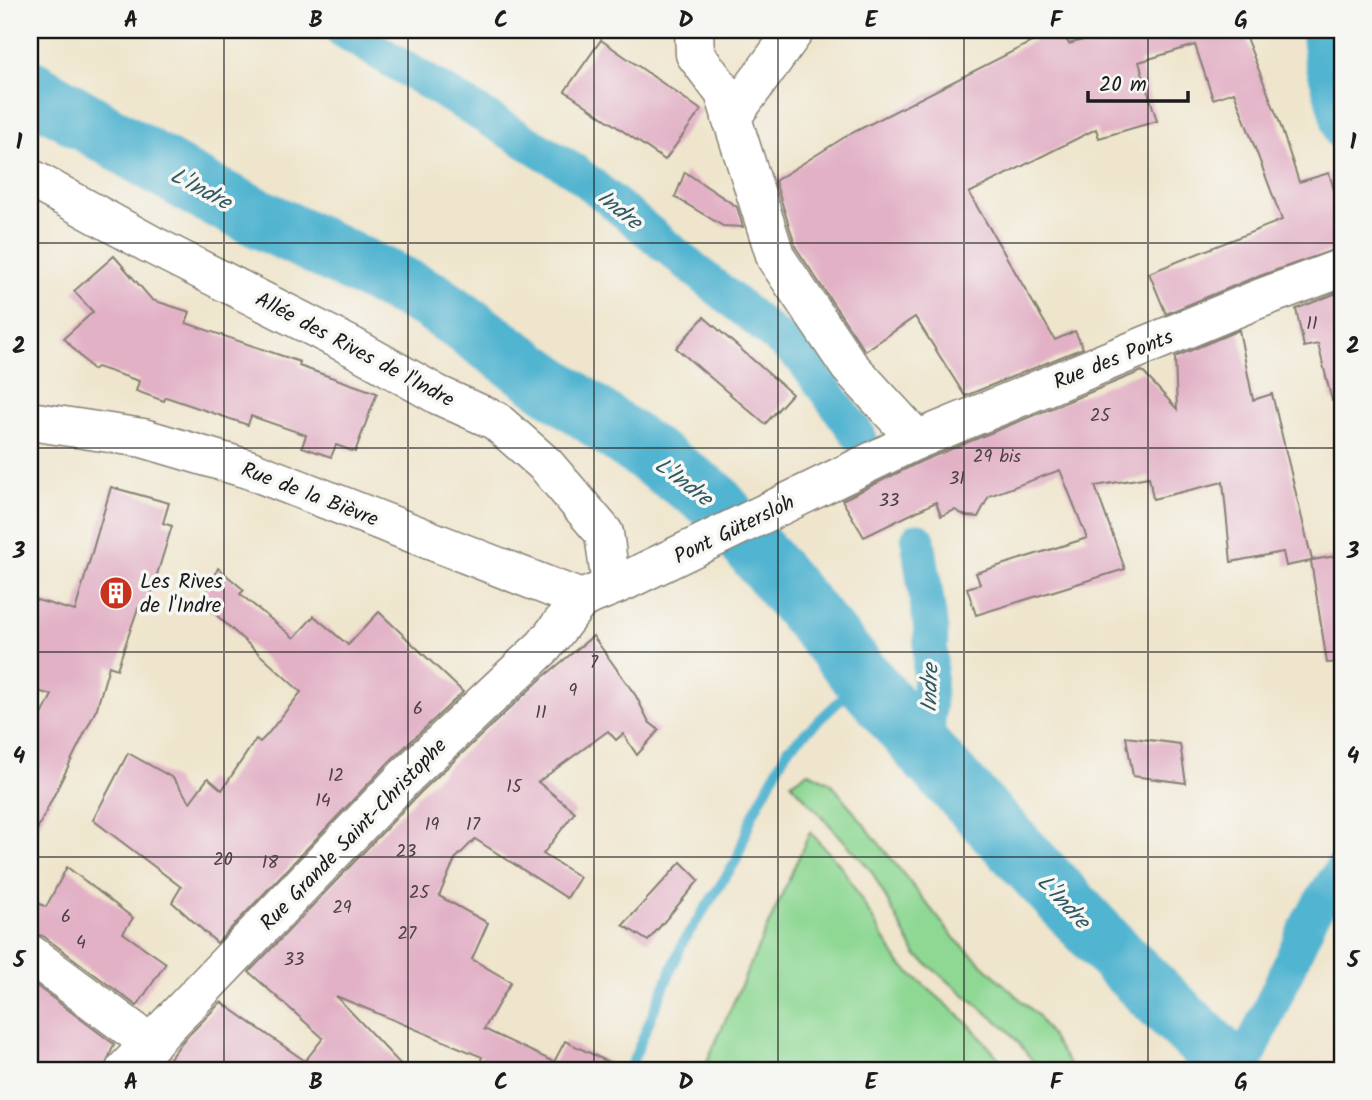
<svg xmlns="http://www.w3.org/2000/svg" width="1372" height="1100" font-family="Kalam,sans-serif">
	<rect width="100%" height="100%" fill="#f6f6f2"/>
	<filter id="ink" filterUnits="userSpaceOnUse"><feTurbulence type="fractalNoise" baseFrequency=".0143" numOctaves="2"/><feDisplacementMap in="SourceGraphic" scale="14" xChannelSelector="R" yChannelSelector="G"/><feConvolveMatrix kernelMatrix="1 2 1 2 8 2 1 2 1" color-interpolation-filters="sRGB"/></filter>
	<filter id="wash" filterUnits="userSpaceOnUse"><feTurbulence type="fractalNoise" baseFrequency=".00686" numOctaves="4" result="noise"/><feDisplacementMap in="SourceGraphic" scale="28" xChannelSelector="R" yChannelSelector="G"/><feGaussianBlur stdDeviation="1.57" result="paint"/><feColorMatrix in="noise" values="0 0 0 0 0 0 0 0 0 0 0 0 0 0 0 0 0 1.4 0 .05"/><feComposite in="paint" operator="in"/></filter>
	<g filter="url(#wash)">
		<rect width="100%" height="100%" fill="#efe5cc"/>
		<g fill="#8fd894" stroke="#567a58" stroke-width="2">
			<polygon points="809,772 831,783 955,939 1037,1015 1073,1070 1040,1070 1008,1030 916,955 871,870 791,783"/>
			<polygon points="810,832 841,866 899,963 970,1025 1009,1070 703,1070"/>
		</g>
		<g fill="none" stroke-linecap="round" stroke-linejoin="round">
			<polyline stroke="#51b4d0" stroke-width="10" points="629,1070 683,942 736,861 752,816 787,750 863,679"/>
			<g stroke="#51b4d0" stroke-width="35">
				<polyline points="342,30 576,172 801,357 859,436"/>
				<polyline points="1318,30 1321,57 1342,134"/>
				<polyline points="918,540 931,630 927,754"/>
				<polyline points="1242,1070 1311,917 1342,869"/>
			</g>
			<polyline stroke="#51b4d0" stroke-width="60" points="30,89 205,192 432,301 711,498 927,754 1124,964 1234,1070"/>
		</g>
		<g id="blocks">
			<g fill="#e2b1c6">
				<polygon points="1055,30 1061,30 1069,44 1115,30 1243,30 1279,121 1299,182 1329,173 1338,203 1342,202 1342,247 1248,280 1166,314 1149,273 1282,220 1234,92 1213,99 1195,45 1139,62 1157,121 1099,138 1096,129 969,193 1055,340 1075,331 1083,348 965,396 915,317 865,351 796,248 775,181 848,135"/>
				<polygon points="601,40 701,110 665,160 565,91"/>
				<polygon points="685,172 737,207 743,227 723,226 675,197"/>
				<polygon points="114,256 152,300 190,312 186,323 300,362 299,366 377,393 355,452 336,445 331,457 302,447 306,435 251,416 248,425 166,397 164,401 136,391 139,381 97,367 93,370 64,338 93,312 74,291"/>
				<polygon points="1342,291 1342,400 1332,401 1318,344 1304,347 1296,309"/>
				<polygon points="704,317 792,394 765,424 676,348"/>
				<polygon points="1239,330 1253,400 1272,394 1312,560 1342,555 1342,662 1327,663 1311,561 1286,566 1283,552 1231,562 1223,482 1153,499 1149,477 1095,486 1125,569 976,615 967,588 980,584 976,573 1087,538 1060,470 989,496 978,517 966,516 955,510 941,516 936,502 864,537 842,500 922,461 1142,371 1177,409 1175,357"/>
				<polygon points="111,487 169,503 163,523 172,526 146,610 138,608 117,669 109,666 97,708 30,844 30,739 52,695 30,689 30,598 75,611"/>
				<polygon points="218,568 244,590 240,594 294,638 314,616 348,645 379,612 463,692 390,761 217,943 172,902 181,887 93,820 128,753 173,778 190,802 208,778 222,790 256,739 260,742 266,736 301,692 202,602"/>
				<polygon points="593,636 636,696 649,722 659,730 637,755 623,734 616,740 608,731 538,782 575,812 543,854 580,877 567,898 475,839 455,859 439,896 488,923 472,959 511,982 484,1029 554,1062 565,1041 625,1070 478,1070 482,1057 336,996 406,1070 161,1070 182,1042 221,1002 305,1061 323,1038 249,972 421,792 542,678"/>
				<polygon points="1126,737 1180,744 1186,783 1133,776"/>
				<polygon points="681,862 699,880 648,941 623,925"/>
				<polygon points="67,867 133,918 123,933 166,963 137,1006 43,936 30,933 30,899 46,907"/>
				<polygon points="30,981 114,1044 104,1070 30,1070"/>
			</g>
		</g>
	</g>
	<g filter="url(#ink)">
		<use href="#blocks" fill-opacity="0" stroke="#868074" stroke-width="2"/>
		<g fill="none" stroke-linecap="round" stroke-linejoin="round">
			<defs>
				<g id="minor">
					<polyline points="694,30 695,54 724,93 776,258 849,366 909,431 914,441"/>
					<polyline points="731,118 795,30"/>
					<polyline points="30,178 150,244 353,347 438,395 496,421 546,465 604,533 611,586"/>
					<polyline points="30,421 143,438 248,469 581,599"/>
					<polyline points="30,954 151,1044"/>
					<polyline points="125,1070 406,776 544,646 581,599 623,582 914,441 1256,300 1342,268"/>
				</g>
			</defs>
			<use href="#minor" stroke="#868074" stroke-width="41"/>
			<use href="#minor" stroke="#fff" stroke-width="38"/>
		</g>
	</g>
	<path fill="none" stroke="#1c1c1c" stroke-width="2" stroke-opacity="0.55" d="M224,30V1070M408,30V1070M594,30V1070M778,30V1070M964,30V1070M1148,30V1070M30,243H1342M30,448H1342M30,652H1342M30,857H1342"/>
	<defs>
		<symbol id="building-disc" viewBox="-11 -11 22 22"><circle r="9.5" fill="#c8321e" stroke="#f6f6f2"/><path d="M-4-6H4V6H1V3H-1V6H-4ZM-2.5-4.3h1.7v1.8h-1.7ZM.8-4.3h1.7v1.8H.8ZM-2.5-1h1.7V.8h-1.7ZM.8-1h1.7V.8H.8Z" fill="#fff"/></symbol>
	</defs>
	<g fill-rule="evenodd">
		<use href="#building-disc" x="97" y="574" width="38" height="38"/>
	</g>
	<g text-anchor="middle" stroke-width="7" stroke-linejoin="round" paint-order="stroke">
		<g font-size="18" fill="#4e4146">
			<text x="1312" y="329">11</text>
			<text x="1100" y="421">25</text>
			<text x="997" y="462">29 bis</text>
			<text x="957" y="484">31</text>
			<text x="889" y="506">33</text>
			<text x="594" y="668">7</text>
			<text x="573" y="696">9</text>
			<text x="418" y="714">6</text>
			<text x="541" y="718">11</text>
			<text x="336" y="781">12</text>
			<text x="514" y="792">15</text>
			<text x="323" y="806">14</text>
			<text x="432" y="830">19</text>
			<text x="473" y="830">17</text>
			<text x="406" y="857">23</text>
			<text x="223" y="865">20</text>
			<text x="270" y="868">18</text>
			<text x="419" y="898">25</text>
			<text x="342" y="913">29</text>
			<text x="66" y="922">6</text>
			<text x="407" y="939">27</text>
			<text x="81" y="948">4</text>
			<text x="294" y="965">33</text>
		</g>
		<g font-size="21" fill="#1c1c1c" stroke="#f6f6f2">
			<text transform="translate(355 349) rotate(28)" y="7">Allée des Rives de l'Indre</text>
			<text transform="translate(1113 359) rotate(-22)" y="7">Rue des Ponts</text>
			<text transform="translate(310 494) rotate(21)" y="7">Rue de la Bièvre</text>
			<text transform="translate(734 529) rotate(-26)" y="7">Pont Gütersloh</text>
			<text transform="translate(353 834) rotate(-46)" y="7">Rue Grande Saint-Christophe</text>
		</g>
		<g font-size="21" fill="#1c1c1c" stroke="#f6f6f2" text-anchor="start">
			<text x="140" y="588">Les Rives<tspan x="140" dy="24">de l'Indre</tspan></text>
		</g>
		<g font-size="23" font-style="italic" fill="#315964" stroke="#f6f6f2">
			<text transform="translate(201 188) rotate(28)" y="8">L'Indre</text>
			<text transform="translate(620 209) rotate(39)" y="8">Indre</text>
			<text transform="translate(684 481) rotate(37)" y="8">L'Indre</text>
			<text transform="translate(929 688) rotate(-88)" y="8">Indre</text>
			<text transform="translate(1064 901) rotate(47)" y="8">L'Indre</text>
		</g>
	</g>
	<rect width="1372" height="1100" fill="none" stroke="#f6f6f2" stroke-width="77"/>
	<path d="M1088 91v10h100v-10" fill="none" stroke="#1c1c1c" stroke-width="3.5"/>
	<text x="1099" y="91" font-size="21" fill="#1c1c1c" stroke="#f6f6f2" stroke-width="5" paint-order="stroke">20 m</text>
	<rect x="38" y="38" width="1296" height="1024" fill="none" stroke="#1c1c1c" stroke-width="2.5"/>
	<g font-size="23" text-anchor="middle" font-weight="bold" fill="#1c1c1c">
		<text x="131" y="27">A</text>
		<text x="316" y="27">B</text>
		<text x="501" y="27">C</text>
		<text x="686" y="27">D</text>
		<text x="871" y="27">E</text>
		<text x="1056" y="27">F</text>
		<text x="1241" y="27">G</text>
		<text x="19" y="149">1</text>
		<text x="1353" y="149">1</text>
		<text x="19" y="353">2</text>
		<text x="1353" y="353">2</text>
		<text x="19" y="558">3</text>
		<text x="1353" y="558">3</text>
		<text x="19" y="763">4</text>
		<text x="1353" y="763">4</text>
		<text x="19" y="967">5</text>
		<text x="1353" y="967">5</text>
		<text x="131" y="1089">A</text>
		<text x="316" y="1089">B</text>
		<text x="501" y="1089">C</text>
		<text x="686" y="1089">D</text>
		<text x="871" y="1089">E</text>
		<text x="1056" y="1089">F</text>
		<text x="1241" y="1089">G</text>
	</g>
</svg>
